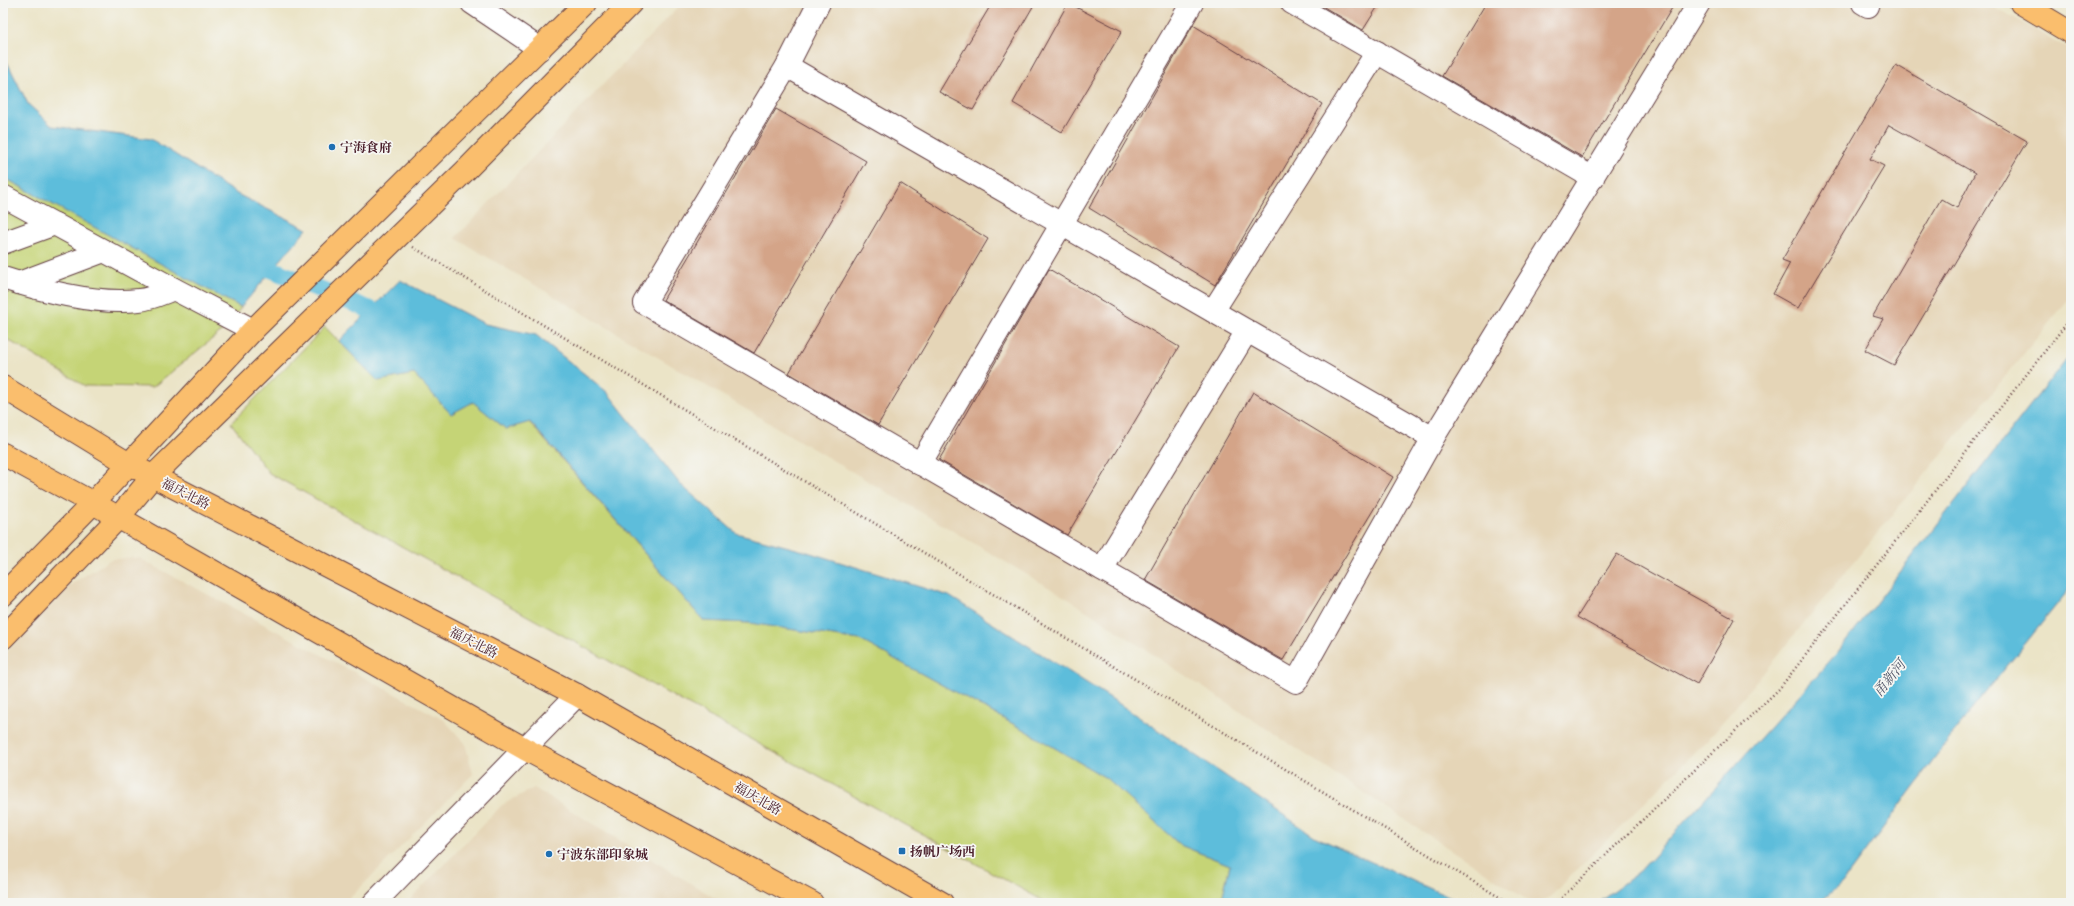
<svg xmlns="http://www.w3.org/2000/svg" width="2074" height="906" font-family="'Libre Bodoni','Noto Serif SC',serif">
	<rect width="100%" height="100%" fill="#f6f6f2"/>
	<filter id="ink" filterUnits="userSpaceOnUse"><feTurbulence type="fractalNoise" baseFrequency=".025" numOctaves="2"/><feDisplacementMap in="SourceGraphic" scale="8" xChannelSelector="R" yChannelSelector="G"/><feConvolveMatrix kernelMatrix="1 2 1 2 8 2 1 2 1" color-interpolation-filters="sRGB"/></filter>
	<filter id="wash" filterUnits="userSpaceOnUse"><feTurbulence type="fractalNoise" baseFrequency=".012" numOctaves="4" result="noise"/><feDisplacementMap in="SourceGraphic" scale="16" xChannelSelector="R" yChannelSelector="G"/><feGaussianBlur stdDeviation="0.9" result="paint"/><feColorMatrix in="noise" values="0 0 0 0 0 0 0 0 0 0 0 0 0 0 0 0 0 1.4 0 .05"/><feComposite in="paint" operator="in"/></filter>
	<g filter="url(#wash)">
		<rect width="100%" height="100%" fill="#ebe4c7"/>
		<g fill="#e5d5b7">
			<polygon points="682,3 1988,3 2071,50 2071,296 1715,732 1550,897 1538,903 1532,903 1070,600 455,238"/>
			<polygon points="139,558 444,720 465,743 473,774 345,903 3,903 3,656 70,585 111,559"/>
			<polygon points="534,788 723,903 407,903 502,805"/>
		</g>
		<g fill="#c5d476" stroke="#887a50">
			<polygon points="3,177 223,298 241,307 228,326 153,387 85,386 3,337"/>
			<polygon points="325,327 378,381 414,374 451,414 473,402 506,429 529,422 704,621 750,623 860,640 1026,731 1106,778 1180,845 1230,865 1222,899 1227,903 1047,903 269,473 231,423"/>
		</g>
		<g fill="#5dbddb" stroke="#546e83">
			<polygon points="3,54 28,104 52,126 151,139 237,194 307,229 241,307 223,298 3,177"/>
			<polygon points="400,280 485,324 536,335 607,392 680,484 736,533 804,551 949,596 1109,697 1316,837 1462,903 1227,903 1222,899 1230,865 1180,845 1106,778 1026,731 860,640 750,623 704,621 530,422 506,429 473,402 451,414 414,374 378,381 339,341"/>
			<polygon points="2071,353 2071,587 1965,718 1842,883 1819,903 1596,903 1640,871 1837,653"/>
		</g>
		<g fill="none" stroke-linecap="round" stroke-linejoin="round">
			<polyline stroke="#5dbddb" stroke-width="18" points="249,260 392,319"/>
		</g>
		<g id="blocks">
			<g fill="#d4a488">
				<polygon points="992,3 1035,3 973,110 939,92"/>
				<polygon points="1068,3 1122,31 1062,132 1013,103"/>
				<polygon points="1317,3 1380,3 1363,30"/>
				<polygon points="1486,3 1675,3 1582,157 1442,76"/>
				<polygon points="1193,25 1322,104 1215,285 1089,208"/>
				<polygon points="1896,65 2027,141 1894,365 1865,350 1883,319 1873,316 1941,199 1957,208 1975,173 1889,125 1870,159 1884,166 1798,308 1773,294 1790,263 1782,260"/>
				<polygon points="776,109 866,161 754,353 663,300"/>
				<polygon points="900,183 988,239 878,425 789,373"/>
				<polygon points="1049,269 1179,347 1067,535 939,460"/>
				<polygon points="1253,392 1393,477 1283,660 1145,580"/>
				<polygon points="1617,554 1734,619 1697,684 1577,617"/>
			</g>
		</g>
	</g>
	<g filter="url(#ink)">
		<use href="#blocks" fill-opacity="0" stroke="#623d42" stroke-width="1"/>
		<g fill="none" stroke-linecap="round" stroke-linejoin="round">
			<defs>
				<g id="minor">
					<polyline points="472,3 540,49"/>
					<polyline points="819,3 787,66 644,303 1296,682 1433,438 1699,3"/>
					<polyline points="1292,3 1593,178"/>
					<polyline points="1863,3 1868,6 1869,3"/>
					<polyline points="787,66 1433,438"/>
					<polyline points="3,196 174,289 253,330"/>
					<polyline points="3,243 55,224"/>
					<path d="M3,278C43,291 97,305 139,300C151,299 163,293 174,289"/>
					<polyline points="19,283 104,251"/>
					<polyline points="1213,311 1377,52"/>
					<polyline points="920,464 1192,3"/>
					<polyline points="1102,569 1247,331"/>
					<polyline points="374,903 577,695"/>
				</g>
				<g id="major">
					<polyline points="2021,3 2071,33"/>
					<polyline points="3,387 129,464 577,695 942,903"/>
					<polyline points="3,454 93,503 525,749 812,903"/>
					<polyline points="3,595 93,503 253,330 586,3"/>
					<polyline points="3,638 118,518 153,476 468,168 631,3"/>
				</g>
			</defs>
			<use href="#minor" stroke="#623d42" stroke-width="24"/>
			<use href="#major" stroke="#623d42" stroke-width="24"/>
			<g stroke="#623d42" stroke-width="2.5" stroke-dasharray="1 3" stroke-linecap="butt">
				<polyline points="413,247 1509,903"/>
				<polyline points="1556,903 1779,689 2071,318"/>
			</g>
			<use href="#minor" stroke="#fff" stroke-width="22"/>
			<use href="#major" stroke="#fabe6d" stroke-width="22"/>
		</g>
	</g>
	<g fill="#1f6fb2" stroke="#f6f6f2" stroke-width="1.5">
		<circle cx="332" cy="147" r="4"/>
		<rect x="898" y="847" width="8" height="8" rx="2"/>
		<circle cx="549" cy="854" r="4"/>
	</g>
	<g text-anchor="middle" stroke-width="3.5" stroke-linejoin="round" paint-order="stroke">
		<g font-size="13" font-weight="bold" fill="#4a1f2b" stroke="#f6f6f2" text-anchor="start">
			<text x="340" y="152">宁海食府</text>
			<text x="910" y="856">扬帆广场西</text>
			<text x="557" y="859">宁波东部印象城</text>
		</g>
		<g font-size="13" fill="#4a1f2b" stroke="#f6f6f2">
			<text transform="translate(186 493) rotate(27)" y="5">福庆北路</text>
			<text transform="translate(474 642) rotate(27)" y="5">福庆北路</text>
			<text transform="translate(758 798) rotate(30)" y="5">福庆北路</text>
		</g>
		<g font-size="14" font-style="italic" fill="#515669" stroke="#f6f6f2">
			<text transform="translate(1889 678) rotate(-51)" y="5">甬新河</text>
		</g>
	</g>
	<rect width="2074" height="906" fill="none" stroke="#f6f6f2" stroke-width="16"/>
</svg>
